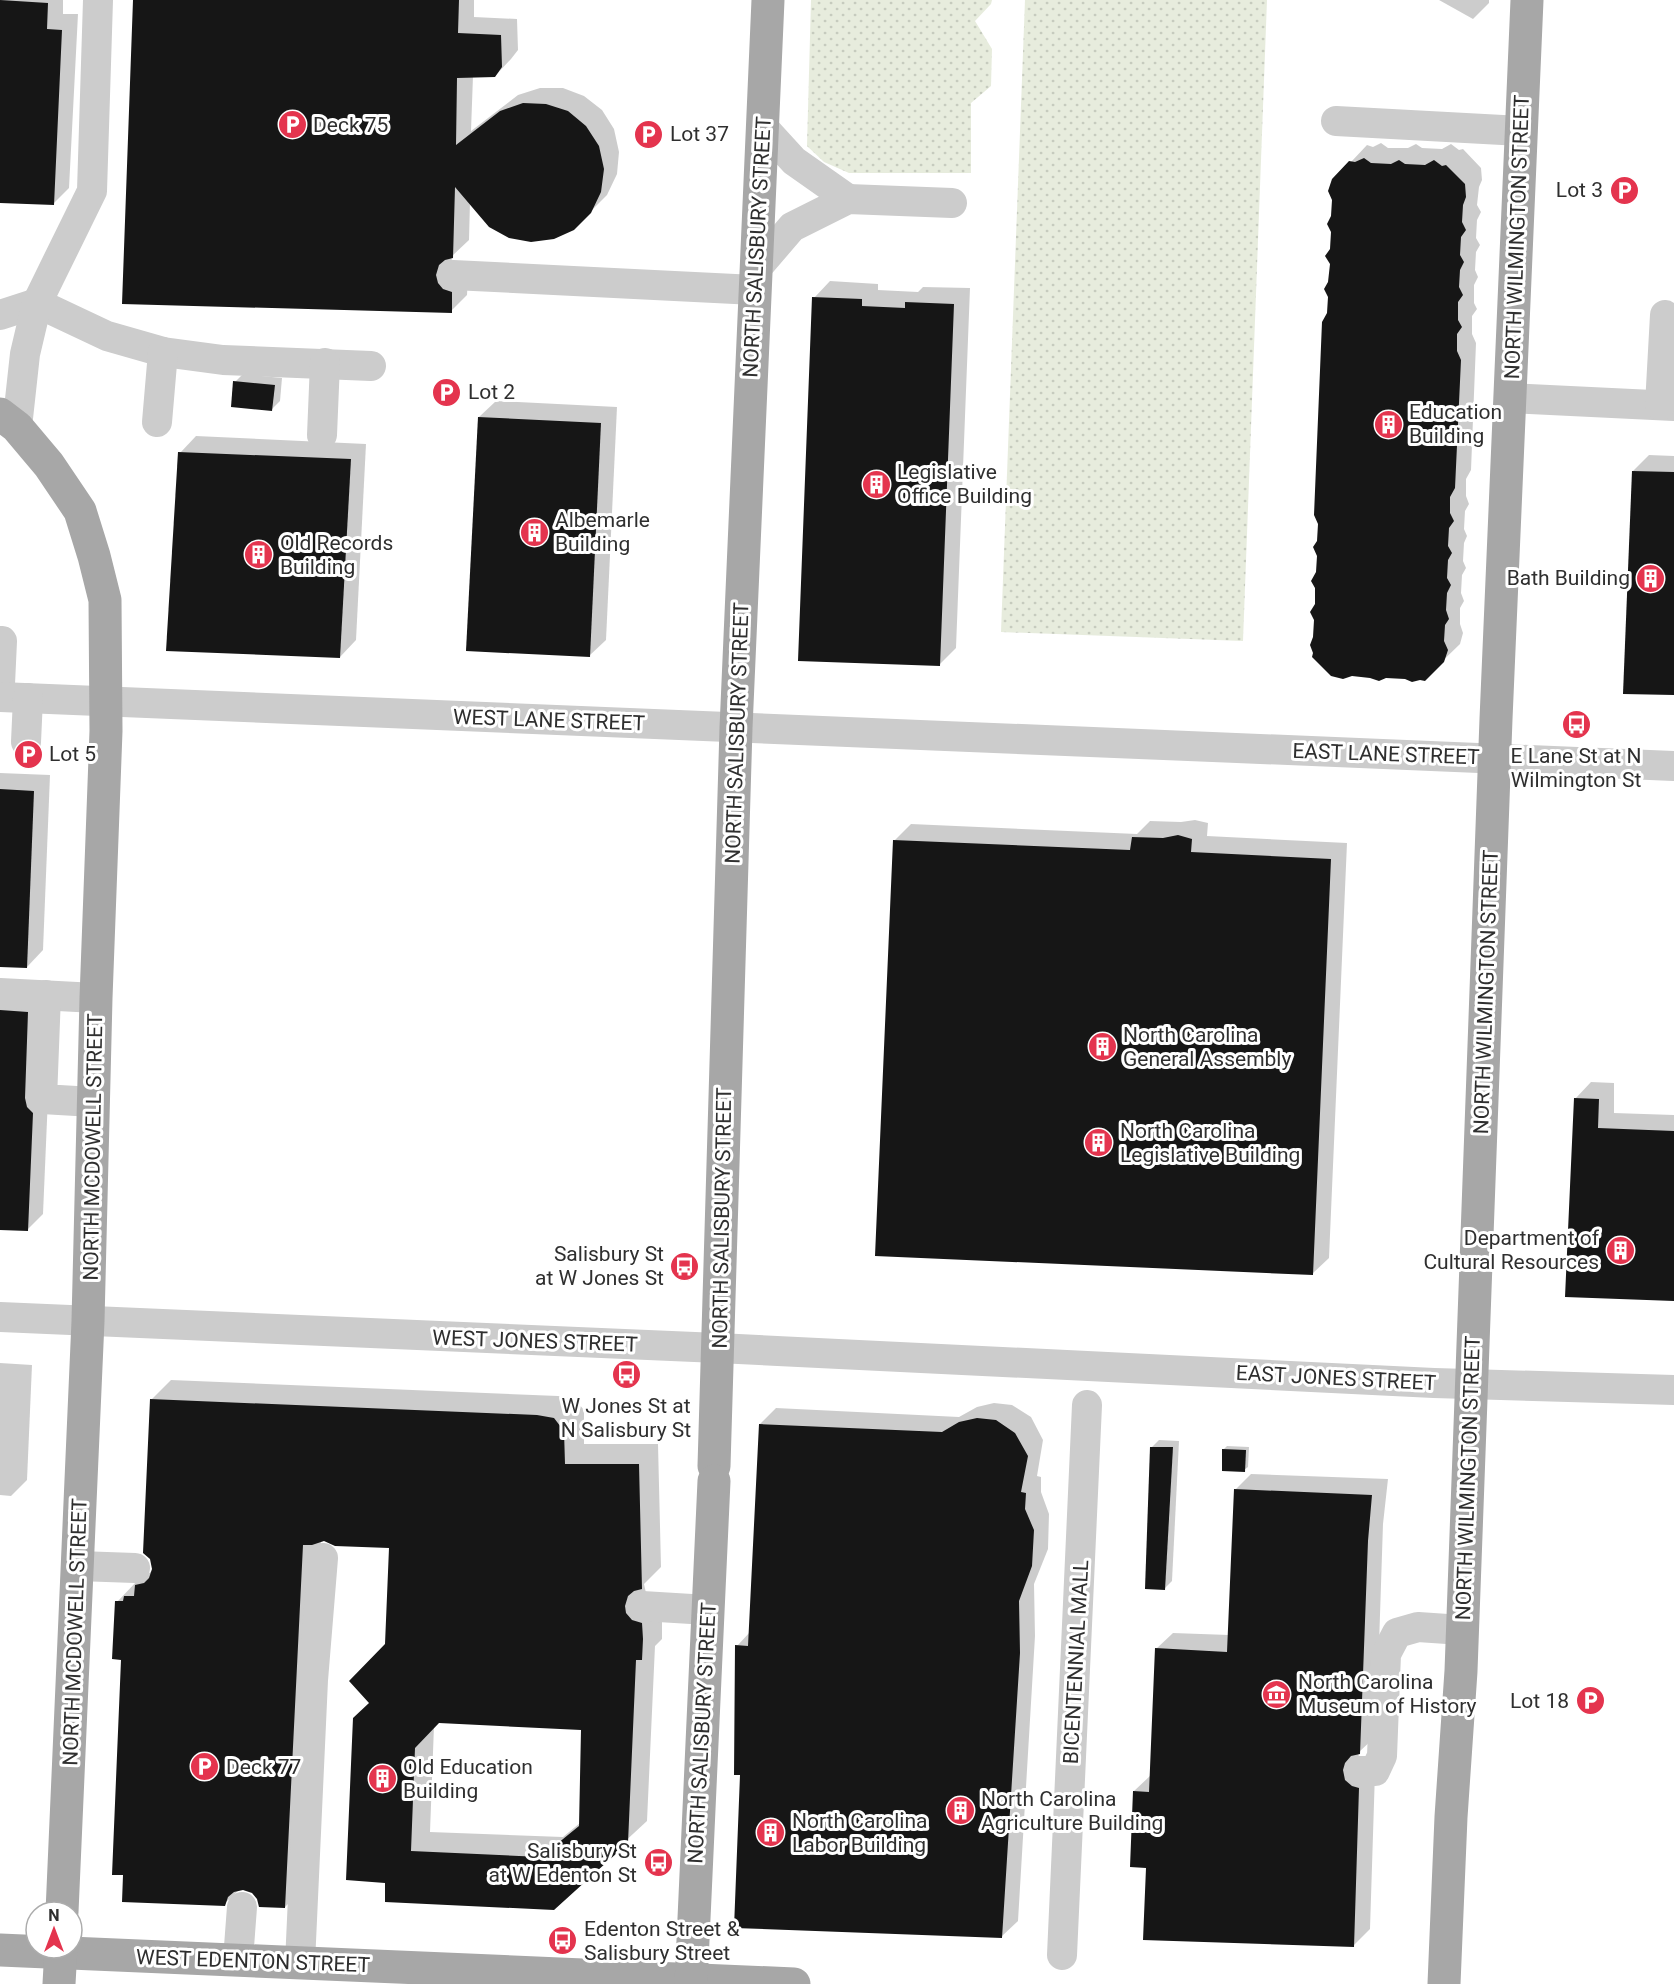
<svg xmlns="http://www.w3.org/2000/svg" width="1674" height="1984" font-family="Roboto,sans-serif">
	<defs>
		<pattern id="grass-dots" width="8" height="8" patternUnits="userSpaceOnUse" patternTransform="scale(1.5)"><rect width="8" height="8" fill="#e7ecdd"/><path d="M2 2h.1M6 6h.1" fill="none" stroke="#c6cbbe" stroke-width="1.8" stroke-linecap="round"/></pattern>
	</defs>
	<rect width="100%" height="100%" fill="#fff"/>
	<g fill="url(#grass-dots)">
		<polygon points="811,0 992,0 991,4 975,21 992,49 991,86 971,103 971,173 849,173 824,162 807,146"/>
		<polygon points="1025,0 1267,0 1243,641 1001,632"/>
	</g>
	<g fill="#0003" fill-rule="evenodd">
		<polygon points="0,0 63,0 63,14 78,14 69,188 53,204 0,201"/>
		<polygon points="134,0 474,0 474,17 517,19 518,50 511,59 495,76 473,76 471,131 518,95 540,88 563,88 584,96 602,110 614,129 619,152 617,174 607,195 574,228 470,202 469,240 451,257 454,267 468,276 467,295 451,311"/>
		<polygon points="1439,0 1489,0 1489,3 1473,19"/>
		<polygon points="1381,143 1388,148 1408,148 1416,144 1422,148 1442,149 1451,144 1459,150 1463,149 1481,168 1482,180 1479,187 1477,205 1481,212 1477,220 1476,238 1480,245 1476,252 1475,270 1478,277 1474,285 1474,303 1477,309 1472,316 1472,334 1476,343 1471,470 1466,479 1466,496 1469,504 1465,511 1464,529 1467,536 1464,543 1463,561 1466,568 1462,575 1461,593 1464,601 1460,608 1460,624 1463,633 1460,644 1424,679 1314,637 1331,250 1351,162 1367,145 1373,147"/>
		<polygon points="830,281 878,284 878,290 918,292 923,287 970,288 956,648 939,665 814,298"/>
		<polygon points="243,374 282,378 280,401 272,409 235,382"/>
		<polygon points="496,401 617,407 606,640 589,656 479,417"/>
		<polygon points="196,436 366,444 356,640 340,657 180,453"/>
		<polygon points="1649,455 1674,456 1674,694 1633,471"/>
		<polygon points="0,773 50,775 43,950 27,967 0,965"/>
		<polygon points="1195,820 1208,823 1207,836 1347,843 1329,1258 1312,1274 895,840 911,824 1137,834 1150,821 1181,822"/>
		<polygon points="0,994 43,996 48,1097 43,1214 27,1230 0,1228"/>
		<polygon points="1591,1082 1614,1083 1614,1113 1674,1115 1674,1300 1575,1099"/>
		<polygon points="0,1363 32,1365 27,1480 11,1496 0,1495"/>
		<path d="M171,1380L558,1396L574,1398L584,1410V1444H658L661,1567L644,1584L646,1593L662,1618V1639L655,1646L647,1821L553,1908L386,1881L371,1703L387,1645L391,1546L321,1540L305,1887L285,1907L259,1898L253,1892L240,1889L224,1904L123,1658L117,1602L137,1581H140L154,1569L151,1400ZM439,1721L583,1729L580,1823L563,1837L430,1832L434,1726Z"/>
		<polygon points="994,1403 1012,1405 1031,1417 1043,1440 1037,1476 1041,1477 1041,1492 1049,1514 1048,1549 1034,1584 1035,1636 1018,1921 1001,1937 742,1774 737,1646 750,1632 760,1424 776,1408 959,1417 977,1407"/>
		<polygon points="1159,1440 1179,1441 1172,1581 1165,1588 1152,1447"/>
		<polygon points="1227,1446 1249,1447 1248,1467 1244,1470 1223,1450"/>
		<polygon points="1251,1474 1388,1479 1383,1524 1376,1736 1358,1753 1361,1764 1375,1772 1370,1929 1353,1946 1148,1866 1134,1791 1151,1775 1156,1649 1173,1633 1229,1635 1235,1490"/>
	</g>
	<g fill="#161616" fill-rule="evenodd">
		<polygon points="0,0 48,3 47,29 62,30 54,205 0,203"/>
		<polygon points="133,0 459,0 458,33 501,35 502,67 495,77 457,78 456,145 500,111 523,103 546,104 568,111 586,126 599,146 604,169 601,192 591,213 574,230 554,239 531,242 509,238 489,227 455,187 453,258 445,260 439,265 436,275 438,283 443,289 452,292 452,313 122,304"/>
		<polygon points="1364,158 1371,163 1391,164 1399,160 1405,164 1425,165 1434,160 1442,166 1446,165 1465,184 1466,197 1463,205 1462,222 1466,230 1461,237 1460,255 1464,262 1460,270 1459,287 1463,295 1458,302 1458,320 1462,327 1457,334 1457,351 1461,360 1455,488 1450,497 1450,513 1454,521 1449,528 1448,546 1452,553 1448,560 1447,578 1451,585 1447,593 1446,610 1449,619 1445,625 1444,641 1448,650 1444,662 1425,681 1420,680 1412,682 1405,679 1386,678 1379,681 1370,678 1352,676 1343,679 1331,676 1312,657 1313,653 1310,645 1313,637 1314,620 1310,612 1315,604 1315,588 1311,581 1316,572 1317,556 1313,547 1317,541 1318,524 1314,515 1322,322 1327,313 1328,297 1324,289 1328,282 1330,264 1325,256 1330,249 1331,232 1327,224 1331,216 1332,200 1328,191 1332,179 1349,161 1355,162"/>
		<polygon points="812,297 862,299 862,306 905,308 905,302 954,304 940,666 798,661"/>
		<polygon points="233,381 275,385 272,411 231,407"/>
		<polygon points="478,417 601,423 590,657 466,651"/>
		<polygon points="178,452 351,459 340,658 166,651"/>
		<polygon points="1632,471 1674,472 1674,695 1623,694"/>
		<polygon points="0,789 34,791 27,968 0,967"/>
		<polygon points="1178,835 1192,839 1191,852 1331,859 1313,1275 875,1256 893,840 1130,850 1132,837 1163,838"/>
		<polygon points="0,1010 28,1012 25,1098 27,1107 33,1113 28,1231 0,1230"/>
		<polygon points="1574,1098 1599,1099 1598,1128 1674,1131 1674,1301 1565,1297"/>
		<path d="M150,1399L537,1415L554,1418L564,1431L565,1464H639L642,1589L634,1591L628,1596L625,1606L626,1613L632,1620L642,1623L643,1639L642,1660H636L628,1843L554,1910L385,1902V1883L346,1880L353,1718L369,1703L349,1681L385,1644L389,1548L335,1546L324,1541L312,1545H303L285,1908L259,1907L257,1899L252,1893L243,1890L234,1892L228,1897L225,1906L122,1902L123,1875H112L121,1660L112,1659L115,1601H123L124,1596H134L135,1585L144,1583L149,1578L152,1569L150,1559L143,1553ZM439,1723L581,1730L579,1826L541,1857L411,1851L415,1748Z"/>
		<polygon points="977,1418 996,1420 1015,1433 1028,1456 1021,1492 1026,1493 1025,1509 1034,1530 1032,1566 1019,1601 1020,1653 1002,1938 734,1928 740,1775 734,1775 735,1645 748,1646 759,1424 942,1432 959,1422"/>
		<polygon points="1150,1447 1173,1447 1165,1590 1145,1589"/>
		<polygon points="1222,1449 1246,1450 1245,1472 1222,1471"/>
		<polygon points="1234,1489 1372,1495 1368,1541 1360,1754 1351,1756 1345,1763 1343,1770 1345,1780 1352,1786 1359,1788 1354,1947 1143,1940 1146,1868 1130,1867 1133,1791 1149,1792 1155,1648 1227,1652"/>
	</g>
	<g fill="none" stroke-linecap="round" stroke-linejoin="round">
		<g stroke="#ccc" stroke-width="30">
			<polyline points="1336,121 1521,131"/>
			<polyline points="762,126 794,161 848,199"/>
			<polyline points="756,269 792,227 848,199 952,203"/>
			<polyline points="453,275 755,290"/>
			<polyline points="0,315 37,303 107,336 163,352 223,360 371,366"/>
			<polyline points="1510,398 1674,406"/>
			<polyline points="1660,405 1665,315"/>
			<polyline points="157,422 163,352"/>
			<polyline points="17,427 25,354 37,303 92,191 98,0"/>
			<polyline points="322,435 325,363"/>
			<polyline points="0,684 2,641"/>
			<polyline points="0,697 1674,766"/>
			<polyline points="26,742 28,698"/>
			<polyline points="0,993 96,998"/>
			<polyline points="46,995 42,1099 93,1102"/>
			<polyline points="0,1317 718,1348 1434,1383 1674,1390"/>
			<polyline points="78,1566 135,1568"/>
			<polyline points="642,1606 708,1610"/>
			<polyline points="1360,1771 1375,1771 1382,1756 1386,1654 1397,1633 1418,1627 1462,1630"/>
			<polyline points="1062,1955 1087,1405"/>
			<polyline points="238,1960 242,1907"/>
			<polyline points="300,1963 313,1680 323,1558"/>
		</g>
		<g stroke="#a7a7a7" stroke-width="33">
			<polyline points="0,414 17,427 49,465 80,511 94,556 105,600 106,731 96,998 88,1321 62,1912"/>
			<polyline points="714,1466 736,728 768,0"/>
			<polyline points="0,1950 794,1984"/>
			<polyline points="59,1984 61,1948"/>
			<polyline points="691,1984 714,1481"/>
			<polyline points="1444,1984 1451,1817 1461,1671 1496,719 1527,0"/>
		</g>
	</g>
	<defs>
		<symbol id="parking-disc" viewBox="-11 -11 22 22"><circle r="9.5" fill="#e4344e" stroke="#fff"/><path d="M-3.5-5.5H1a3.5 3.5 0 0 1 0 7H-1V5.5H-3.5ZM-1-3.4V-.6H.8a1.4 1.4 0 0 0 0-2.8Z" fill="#fff"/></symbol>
		<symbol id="building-disc" viewBox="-11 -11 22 22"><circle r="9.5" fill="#e4344e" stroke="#fff"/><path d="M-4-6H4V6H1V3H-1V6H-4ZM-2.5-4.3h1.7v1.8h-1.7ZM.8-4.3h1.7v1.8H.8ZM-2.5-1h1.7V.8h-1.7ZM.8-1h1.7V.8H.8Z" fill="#fff"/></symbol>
		<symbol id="bus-disc" viewBox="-11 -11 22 22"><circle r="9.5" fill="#e4344e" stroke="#fff"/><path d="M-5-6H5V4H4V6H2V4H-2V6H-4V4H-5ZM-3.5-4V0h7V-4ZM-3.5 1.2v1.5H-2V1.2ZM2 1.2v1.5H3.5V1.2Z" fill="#fff"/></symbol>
		<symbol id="museum-disc" viewBox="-11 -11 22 22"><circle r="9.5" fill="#e4344e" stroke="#fff"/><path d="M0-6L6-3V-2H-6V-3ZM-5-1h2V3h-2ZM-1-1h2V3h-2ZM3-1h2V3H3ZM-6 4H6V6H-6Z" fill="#fff"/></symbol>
	</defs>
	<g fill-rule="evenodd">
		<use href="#parking-disc" x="276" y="108" width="33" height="33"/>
		<use href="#parking-disc" x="632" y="118" width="33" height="33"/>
		<use href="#parking-disc" x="1608" y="174" width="33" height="33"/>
		<use href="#parking-disc" x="430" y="376" width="33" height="33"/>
		<use href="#building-disc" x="1372" y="408" width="33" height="33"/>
		<use href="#building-disc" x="860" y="468" width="33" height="33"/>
		<use href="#building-disc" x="518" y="516" width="33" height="33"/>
		<use href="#building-disc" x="242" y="538" width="33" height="33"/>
		<use href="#building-disc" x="1634" y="562" width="33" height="33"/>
		<use href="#bus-disc" x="1560" y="708" width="33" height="33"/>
		<use href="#parking-disc" x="12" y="738" width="33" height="33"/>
		<use href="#building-disc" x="1086" y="1030" width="33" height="33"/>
		<use href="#building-disc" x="1082" y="1126" width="33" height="33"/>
		<use href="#building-disc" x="1604" y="1234" width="33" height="33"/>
		<use href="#bus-disc" x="668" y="1250" width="33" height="33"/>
		<use href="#bus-disc" x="610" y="1358" width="33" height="33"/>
		<use href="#museum-disc" x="1260" y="1678" width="33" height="33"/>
		<use href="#parking-disc" x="1574" y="1684" width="33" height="33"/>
		<use href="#parking-disc" x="188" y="1750" width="33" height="33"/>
		<use href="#building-disc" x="366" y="1762" width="33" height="33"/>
		<use href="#building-disc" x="944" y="1794" width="33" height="33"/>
		<use href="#building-disc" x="754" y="1816" width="33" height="33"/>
		<use href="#bus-disc" x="642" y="1846" width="33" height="33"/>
		<use href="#bus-disc" x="546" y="1924" width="33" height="33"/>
	</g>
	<g text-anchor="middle" stroke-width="6" stroke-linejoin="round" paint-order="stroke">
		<g font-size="21" fill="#2f2f2f" stroke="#fff" text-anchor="start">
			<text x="313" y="132">Deck 75</text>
			<text x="670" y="141">Lot 37</text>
			<text x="1603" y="197" text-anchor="end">Lot 3</text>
			<text x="468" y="399">Lot 2</text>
			<text x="1409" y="419">Education<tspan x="1409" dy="24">Building</tspan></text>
			<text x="897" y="479">Legislative<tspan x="897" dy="24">Office Building</tspan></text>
			<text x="555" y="527">Albemarle<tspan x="555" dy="24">Building</tspan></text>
			<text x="280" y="550">Old Records<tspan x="280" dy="24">Building</tspan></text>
			<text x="1630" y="585" text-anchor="end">Bath Building</text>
			<text x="49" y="761">Lot 5</text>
			<text x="1576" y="763" text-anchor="middle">E Lane St at N<tspan x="1576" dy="24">Wilmington St</tspan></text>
			<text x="1123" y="1042">North Carolina<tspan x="1123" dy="24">General Assembly</tspan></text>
			<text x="1120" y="1138">North Carolina<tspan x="1120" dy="24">Legislative Building</tspan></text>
			<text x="1599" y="1245" text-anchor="end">Department of<tspan x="1599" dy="24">Cultural Resources</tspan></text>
			<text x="664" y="1261" text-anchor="end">Salisbury St<tspan x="664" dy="24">at W Jones St</tspan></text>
			<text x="626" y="1413" text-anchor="middle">W Jones St at<tspan x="626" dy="24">N Salisbury St</tspan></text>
			<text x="1298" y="1689">North Carolina<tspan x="1298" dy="24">Museum of History</tspan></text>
			<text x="1569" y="1708" text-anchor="end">Lot 18</text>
			<text x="226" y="1774">Deck 77</text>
			<text x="403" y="1774">Old Education<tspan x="403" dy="24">Building</tspan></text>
			<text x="981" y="1806">North Carolina<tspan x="981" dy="24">Agriculture Building</tspan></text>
			<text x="792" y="1828">North Carolina<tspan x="792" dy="24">Labor Building</tspan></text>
			<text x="637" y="1858" text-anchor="end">Salisbury St<tspan x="637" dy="24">at W Edenton St</tspan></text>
			<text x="584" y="1936">Edenton Street &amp;<tspan x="584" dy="24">Salisbury Street</tspan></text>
		</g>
		<g font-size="21" fill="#2f2f2f" stroke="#fff">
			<text transform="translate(1517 237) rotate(-88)" y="7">NORTH WILMINGTON STREET</text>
			<text transform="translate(757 247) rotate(-87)" y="7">NORTH SALISBURY STREET</text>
			<text transform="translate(549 720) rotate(2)" y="7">WEST LANE STREET</text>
			<text transform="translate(737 733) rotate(-88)" y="7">NORTH SALISBURY STREET</text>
			<text transform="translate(1386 754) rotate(2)" y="7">EAST LANE STREET</text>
			<text transform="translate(1486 992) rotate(-88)" y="7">NORTH WILMINGTON STREET</text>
			<text transform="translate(93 1147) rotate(-89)" y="7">NORTH MCDOWELL STREET</text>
			<text transform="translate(722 1218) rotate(-89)" y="7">NORTH SALISBURY STREET</text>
			<text transform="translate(535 1341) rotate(2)" y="7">WEST JONES STREET</text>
			<text transform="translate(1336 1378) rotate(3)" y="7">EAST JONES STREET</text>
			<text transform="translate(1468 1478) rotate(-88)" y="7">NORTH WILMINGTON STREET</text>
			<text transform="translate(75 1632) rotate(-88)" y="7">NORTH MCDOWELL STREET</text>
			<text transform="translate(1076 1662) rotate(-87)" y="7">BICENTENNIAL MALL</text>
			<text transform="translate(702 1733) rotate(-87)" y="7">NORTH SALISBURY STREET</text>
			<text transform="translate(253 1961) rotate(2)" y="7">WEST EDENTON STREET</text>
		</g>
	</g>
	<g transform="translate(54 1930)"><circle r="28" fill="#ffffff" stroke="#acacac" stroke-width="1.5"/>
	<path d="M0-4.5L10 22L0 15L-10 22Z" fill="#e4344e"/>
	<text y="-9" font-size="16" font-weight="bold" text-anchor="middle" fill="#2f2f2f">N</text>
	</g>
</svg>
